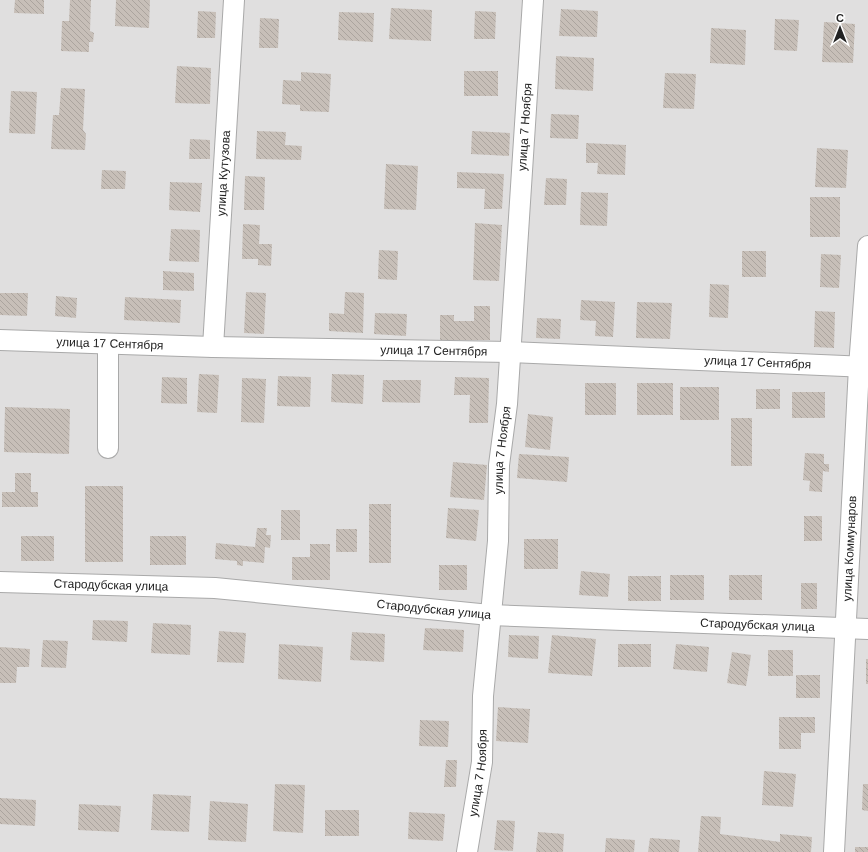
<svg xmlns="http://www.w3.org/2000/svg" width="868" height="852" font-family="Arial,sans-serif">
	<defs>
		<pattern id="building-back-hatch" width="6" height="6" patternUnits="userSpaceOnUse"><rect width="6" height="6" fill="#c7bfb8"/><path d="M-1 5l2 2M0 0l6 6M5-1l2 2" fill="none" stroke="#aba49e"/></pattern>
	</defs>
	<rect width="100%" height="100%" fill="#f2efe9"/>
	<rect fill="#e0dfdf" x="0" y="0" width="868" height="852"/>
	<g fill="url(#building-back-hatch)">
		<polygon points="15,0 44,0 44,14 14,13"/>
		<polygon points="70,0 91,0 90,31 94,33 93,42 89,42 89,52 61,51 62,21 69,21"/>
		<polygon points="116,0 150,0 149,28 115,26"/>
		<polygon points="391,8 432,10 431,41 389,39"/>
		<polygon points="561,9 598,11 597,37 559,36"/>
		<polygon points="198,11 216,12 215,38 197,38"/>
		<polygon points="475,11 496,12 495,39 474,39"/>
		<polygon points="339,12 374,13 373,42 338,40"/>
		<polygon points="260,18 279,19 278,48 259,48"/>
		<polygon points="775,19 799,20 797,51 774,50"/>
		<polygon points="824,22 855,24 853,63 822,62"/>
		<polygon points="711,28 746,30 745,65 710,63"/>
		<polygon points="556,56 594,58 593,91 555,89"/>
		<polygon points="177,66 211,68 210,104 175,103"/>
		<rect x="464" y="71" width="34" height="25"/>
		<polygon points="301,72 331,74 329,112 300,111 300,105 282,104 283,80 301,81"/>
		<polygon points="665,73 696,74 694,109 663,108"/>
		<polygon points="61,88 85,89 83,130 86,134 85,150 51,149 53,115 59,115"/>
		<polygon points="11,91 37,92 35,134 9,133"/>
		<polygon points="551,114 579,115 578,139 550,138"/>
		<polygon points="257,131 286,132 285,145 302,146 301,160 256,159"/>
		<polygon points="472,131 510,133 509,156 471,154"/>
		<polygon points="190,139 210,140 210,159 189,159"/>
		<polygon points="586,143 626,145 625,175 597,174 598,163 586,163"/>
		<polygon points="817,148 848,150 846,188 815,187"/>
		<polygon points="386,164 418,166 416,210 384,209"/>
		<polygon points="102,170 126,171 125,189 101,189"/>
		<polygon points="457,172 504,174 502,209 484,209 485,189 457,188"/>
		<polygon points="245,176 265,177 264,210 244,210"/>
		<polygon points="546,178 567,179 566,205 544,205"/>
		<polygon points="170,182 202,183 200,212 169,210"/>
		<polygon points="581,192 608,193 607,226 580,225"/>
		<rect x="810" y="197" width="30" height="40"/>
		<polygon points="475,223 502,225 499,281 473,280"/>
		<polygon points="243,224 260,225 259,244 272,244 271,266 258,265 258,259 242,259"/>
		<polygon points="171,229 200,230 199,262 169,261"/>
		<polygon points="379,250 398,251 397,280 378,279"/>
		<rect x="742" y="251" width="24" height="26"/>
		<polygon points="821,254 841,255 839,288 820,287"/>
		<polygon points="163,271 194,273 194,291 163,290"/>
		<polygon points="710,284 729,285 728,318 709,317"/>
		<polygon points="246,292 266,293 264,334 244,333"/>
		<polygon points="345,292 364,293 363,333 329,331 329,313 344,314"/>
		<polygon points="0,293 28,293 27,316 0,315"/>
		<polygon points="56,296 77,298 76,318 55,316"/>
		<polygon points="125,297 181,300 180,323 124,320"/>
		<polygon points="581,300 615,302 613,337 595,336 596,321 580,320"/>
		<polygon points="637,302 672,303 670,339 636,338"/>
		<polygon points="474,306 490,306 490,340 440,340 440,315 454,315 454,321 474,321"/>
		<polygon points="815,311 835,312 834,348 814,347"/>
		<polygon points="375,313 407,314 406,336 374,334"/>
		<polygon points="537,318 561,319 560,339 536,338"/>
		<polygon points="199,374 219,375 217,413 197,412"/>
		<polygon points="332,374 364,375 363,404 331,402"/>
		<polygon points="278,376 311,377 310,407 277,406"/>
		<polygon points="162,377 187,378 187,404 161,403"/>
		<polygon points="455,377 489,378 488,423 469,423 470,395 454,395"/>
		<polygon points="242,378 266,379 264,423 241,422"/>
		<polygon points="383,380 421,380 420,403 382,402"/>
		<rect x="585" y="383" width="31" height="32"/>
		<rect x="637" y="383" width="36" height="32"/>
		<rect x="680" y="387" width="39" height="33"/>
		<rect x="756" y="389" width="24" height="20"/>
		<rect x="792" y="392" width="33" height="26"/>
		<polygon points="5,407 70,409 69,454 4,452"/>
		<polygon points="528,414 553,417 550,450 525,447"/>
		<rect x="731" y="418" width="21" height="48"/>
		<polygon points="805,453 824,454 824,464 829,464 829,472 823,471 822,492 809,491 810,481 803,480"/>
		<polygon points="519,454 569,457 567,482 517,478"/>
		<polygon points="453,462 487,465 484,500 450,497"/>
		<polygon points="15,473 31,473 31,492 38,492 38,507 2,507 2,492 15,492"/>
		<rect x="85" y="486" width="38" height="76"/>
		<rect x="369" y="504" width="22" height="59"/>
		<polygon points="448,508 479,510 476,541 446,538"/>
		<rect x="281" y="510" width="19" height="30"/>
		<rect x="804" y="516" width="18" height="25"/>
		<polygon points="257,528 267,528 266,535 271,535 270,548 265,547 264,563 243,561 243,566 237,565 237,561 215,559 216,543 255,547"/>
		<rect x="336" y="529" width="21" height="23"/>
		<rect x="21" y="536" width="33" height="25"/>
		<rect x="150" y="536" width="36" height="29"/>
		<rect x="524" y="539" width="34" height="30"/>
		<polygon points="310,544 330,544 330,580 292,580 292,557 310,557"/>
		<rect x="439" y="565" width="28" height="25"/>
		<polygon points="581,571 610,574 608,597 579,595"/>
		<rect x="670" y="575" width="34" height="25"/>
		<rect x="729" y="575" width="33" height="25"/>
		<rect x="628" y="576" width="33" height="25"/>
		<rect x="801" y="583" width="16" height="26"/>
		<polygon points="93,620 128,621 127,642 92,640"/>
		<polygon points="153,623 191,625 190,655 151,653"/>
		<polygon points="425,628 464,630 463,652 423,650"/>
		<polygon points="219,631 246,633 244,663 217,662"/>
		<polygon points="352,632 385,634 384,662 350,660"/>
		<polygon points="509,635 539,636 538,659 508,657"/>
		<polygon points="552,635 596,639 592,676 548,673"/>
		<polygon points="43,640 68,641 66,668 41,667"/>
		<polygon points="279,644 323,647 321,682 278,679"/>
		<rect x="618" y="644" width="33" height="23"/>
		<polygon points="676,644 709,647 707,672 673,669"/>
		<polygon points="0,647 30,649 29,667 17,667 16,683 0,683"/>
		<rect x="768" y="650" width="25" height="26"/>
		<polygon points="732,652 751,655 746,686 727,683"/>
		<rect x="866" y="659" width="2" height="25"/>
		<rect x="796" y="675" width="24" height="23"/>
		<polygon points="498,707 530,709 528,743 496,741"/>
		<polygon points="779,717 815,717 815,733 801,733 801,749 779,749"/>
		<polygon points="420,720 449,721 448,747 419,746"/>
		<polygon points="446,760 457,760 456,787 444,787"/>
		<polygon points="764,771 796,774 793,807 762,805"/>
		<polygon points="275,784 305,785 303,833 273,831"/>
		<polygon points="863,784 868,784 868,811 862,810"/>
		<polygon points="153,794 191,796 189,832 151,830"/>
		<polygon points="0,798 36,800 35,826 0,824"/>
		<polygon points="210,801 248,804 246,842 208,840"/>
		<polygon points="79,804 121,806 119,832 78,830"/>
		<rect x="325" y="810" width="34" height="26"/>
		<polygon points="409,812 445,814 443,841 408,839"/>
		<polygon points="701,816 721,817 720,834 780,842 780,834 812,837 811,852 698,852"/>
		<polygon points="497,820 515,821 513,851 494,850"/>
		<polygon points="538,832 564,834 563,852 536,852"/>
		<polygon points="606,838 635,840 634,852 605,852"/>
		<polygon points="650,838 680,840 679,852 648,852"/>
		<rect x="855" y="847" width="13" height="5"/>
	</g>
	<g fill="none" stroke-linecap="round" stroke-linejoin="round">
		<defs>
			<g id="minor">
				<path id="s1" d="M0,340L213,347L510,352L868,367"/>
				<path id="s2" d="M213,347L234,0"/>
				<polyline points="108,448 108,344"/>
				<path id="s3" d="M0,582L215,588L490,615L868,629"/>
				<path id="s4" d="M467,852L482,762L483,696L498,541L499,465L507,404L533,0"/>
				<path id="s5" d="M834,852L859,367L868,246"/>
			</g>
		</defs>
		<use href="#minor" stroke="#a9a9a9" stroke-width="22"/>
		<use href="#minor" stroke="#fff" stroke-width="20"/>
	</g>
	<g text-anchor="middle" stroke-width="3" stroke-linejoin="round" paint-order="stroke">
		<g font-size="12" fill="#222" stroke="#fff">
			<text dy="4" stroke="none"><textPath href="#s4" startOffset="728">улица 7 Ноября</textPath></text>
			<text dy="4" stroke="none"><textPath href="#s2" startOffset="174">улица Кутузова</textPath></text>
			<text dy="4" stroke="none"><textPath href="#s1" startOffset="110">улица 17 Сентября</textPath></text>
			<text dy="4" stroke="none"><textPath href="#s1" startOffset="434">улица 17 Сентября</textPath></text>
			<text dy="4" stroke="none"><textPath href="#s1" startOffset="758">улица 17 Сентября</textPath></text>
			<text dy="4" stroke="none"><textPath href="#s4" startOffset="404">улица 7 Ноября</textPath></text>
			<text dy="4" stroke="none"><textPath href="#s5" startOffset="304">улица Коммунаров</textPath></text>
			<text dy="4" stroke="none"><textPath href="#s3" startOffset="111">Стародубская улица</textPath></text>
			<text dy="4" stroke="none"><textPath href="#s3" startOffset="435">Стародубская улица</textPath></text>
			<text dy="4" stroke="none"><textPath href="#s3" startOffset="759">Стародубская улица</textPath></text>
			<text dy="4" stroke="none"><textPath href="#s4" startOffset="80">улица 7 Ноября</textPath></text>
		</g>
	</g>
	<g transform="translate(840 28)" stroke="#ffffff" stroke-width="3" paint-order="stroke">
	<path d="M0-3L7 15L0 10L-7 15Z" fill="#222222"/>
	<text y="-6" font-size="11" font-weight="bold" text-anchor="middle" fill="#222222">С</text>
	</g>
</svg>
